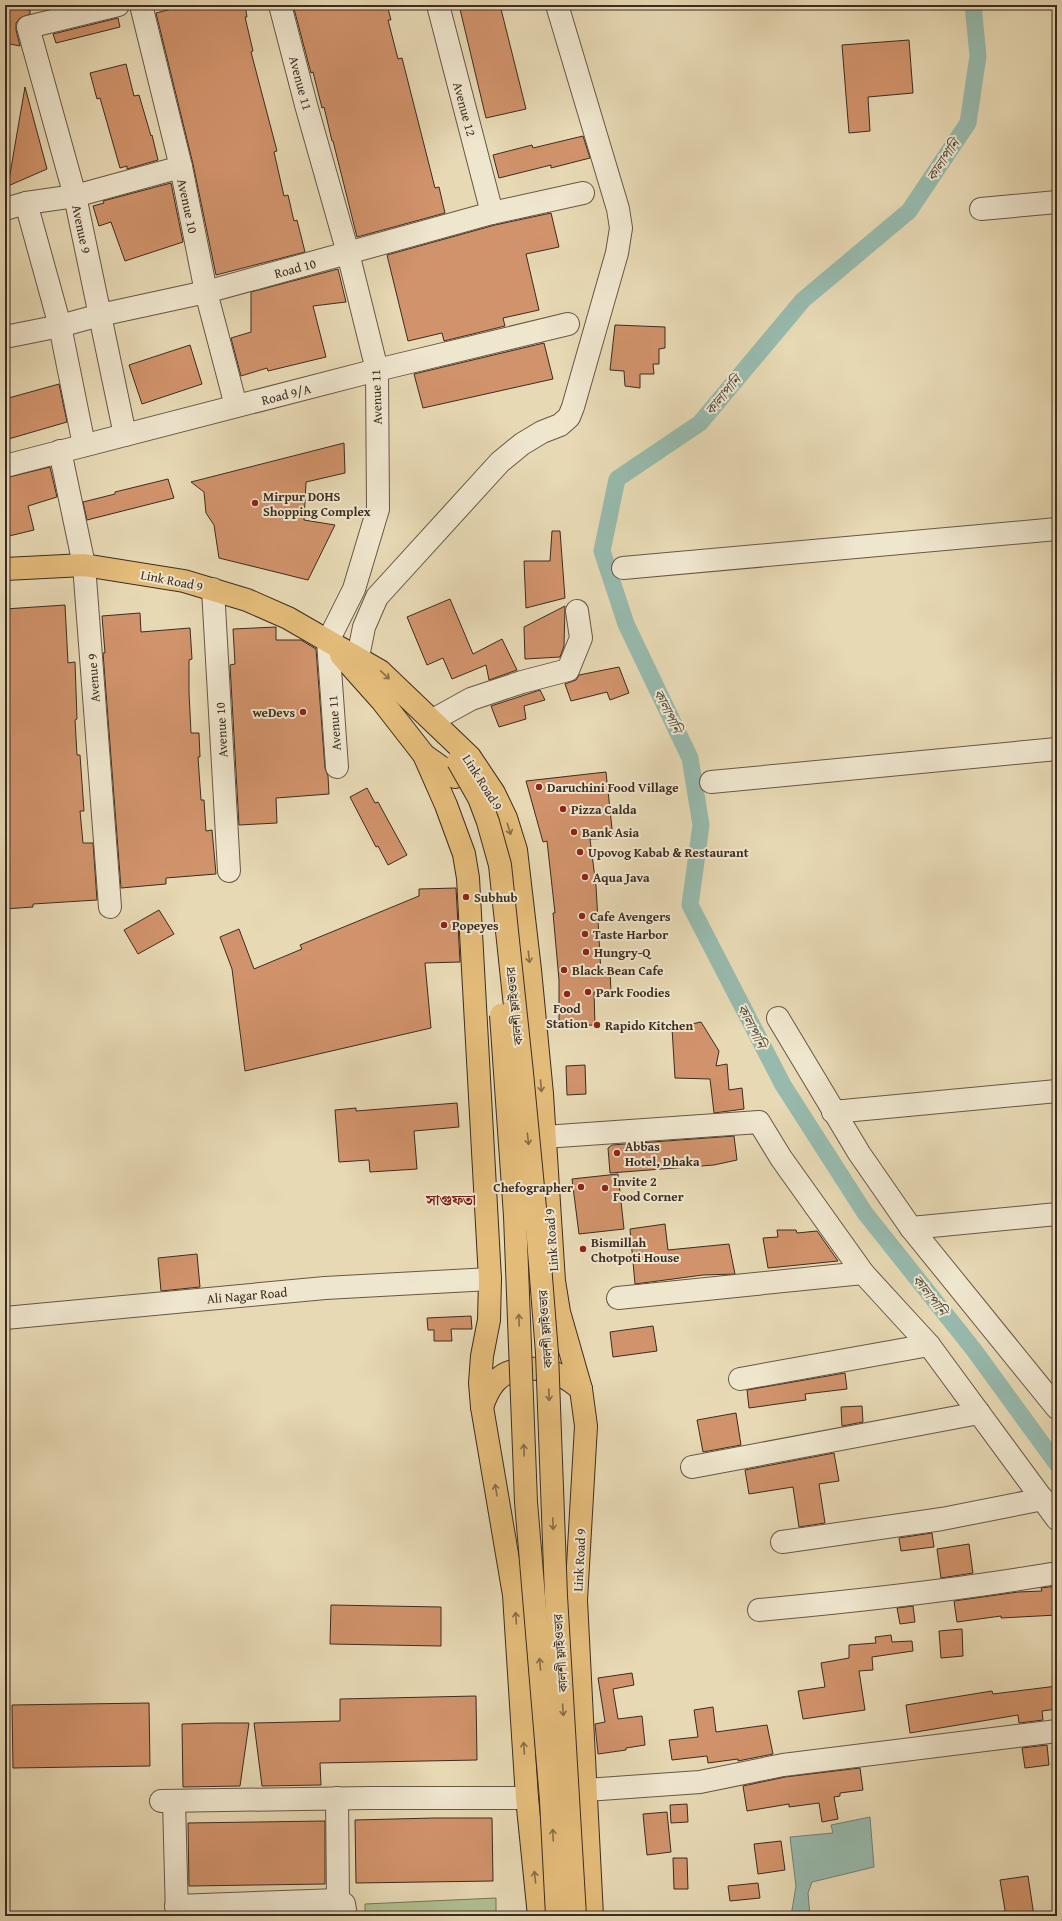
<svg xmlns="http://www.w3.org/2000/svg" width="1062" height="1921" font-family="'Gentium Book Plus','Noto Serif Bengali',serif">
	<rect width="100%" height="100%" fill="#e7d9b4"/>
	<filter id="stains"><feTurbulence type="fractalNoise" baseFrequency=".005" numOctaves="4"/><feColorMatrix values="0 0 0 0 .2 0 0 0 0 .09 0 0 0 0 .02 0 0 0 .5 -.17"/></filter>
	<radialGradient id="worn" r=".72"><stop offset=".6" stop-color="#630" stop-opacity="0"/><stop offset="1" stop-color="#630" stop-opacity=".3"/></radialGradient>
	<polygon fill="#b2c08f" stroke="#777658" points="496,1898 496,1916 365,1916 365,1904"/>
	<polygon fill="#97baad" stroke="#738175" points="870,1817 874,1867 812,1882 808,1893 810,1916 791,1916 796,1886 790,1837 833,1833 831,1825"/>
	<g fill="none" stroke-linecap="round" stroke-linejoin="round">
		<polyline stroke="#97baad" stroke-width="17" points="973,5 978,56 968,123 909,211 803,300 700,423 617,479 602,551 626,624 690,758 701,825 690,905 783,1085 865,1213 974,1350 1057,1464"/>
	</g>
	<g fill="#d1936b" stroke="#3c2c21">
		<polygon points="187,5 245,5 247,17 245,17 253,51 251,52 277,151 274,152 284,196 288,195 294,221 297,220 305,252 216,275 193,164 156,13"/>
		<polygon points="293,5 387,5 391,20 388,20 398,59 402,58 435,188 439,187 445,213 357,237 333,141 332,141 324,107 322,108 313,72 311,73"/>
		<polygon points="459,5 500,5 526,109 486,118"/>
		<polygon points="7,7 30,10 30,14 20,18 16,23 16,30 20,46 5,43"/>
		<polygon points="118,18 120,27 56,43 53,34"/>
		<polygon points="909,40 913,93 868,97 870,131 849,133 842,45"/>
		<polygon points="126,64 134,96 139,95 151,136 152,135 158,160 127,169 127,166 120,168 100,98 97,99 90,73"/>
		<polygon points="25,87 47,169 8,186 15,145"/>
		<polygon points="583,136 590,158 551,168 551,165 499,178 493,155 532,145 533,148"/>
		<polygon points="171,183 183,242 125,261 111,222 99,226 93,206 104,203 103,201"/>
		<polygon points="551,213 559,247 526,254 539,310 503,318 505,326 444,341 442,333 408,341 387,255 495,225"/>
		<polygon points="338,269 346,302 313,306 326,357 268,371 267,368 241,376 231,338 251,332 251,292"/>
		<polygon points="615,325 665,327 665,348 659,349 659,364 653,364 654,374 640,374 640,388 625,386 624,371 610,370"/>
		<polygon points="544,343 553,379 423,408 414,374"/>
		<polygon points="190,345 202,384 142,404 129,365"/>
		<polygon points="59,384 67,422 5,440 5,399"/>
		<polygon points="344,443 345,473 306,482 304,520 335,525 308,580 219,558 214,525 206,513 204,492 191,482"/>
		<polygon points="50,467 57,497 28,506 34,530 5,537 5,478"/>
		<polygon points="168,479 174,498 87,520 83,502 115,494 115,492"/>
		<polygon points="552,531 560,531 565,598 526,608 524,561 550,561"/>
		<polygon points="450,599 473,654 502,639 517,670 489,680 486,665 452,679 443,658 427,665 407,617"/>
		<polygon points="65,605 68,663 75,662 77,719 75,720 77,755 80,755 84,811 80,811 83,843 93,843 97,900 33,904 33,907 5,909 5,609"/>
		<polygon points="565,606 564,646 560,657 525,659 524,627"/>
		<polygon points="140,613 141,632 190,628 192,659 189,660 189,692 191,733 199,733 200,757 198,757 201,800 204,800 206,831 212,830 216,874 166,878 166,884 121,888 103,653 105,653 102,616"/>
		<polygon points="276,627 276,640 301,640 316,649 325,768 328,776 329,794 276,798 277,823 239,825 230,665 235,664 233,629"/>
		<polygon points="619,667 629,693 610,700 607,692 571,701 565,684 576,680 579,675"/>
		<polygon points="540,690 545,700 524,706 526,719 499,727 491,706"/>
		<polygon points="606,772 613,838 590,839 596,886 601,973 610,972 611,991 594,992 595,1025 559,1026 559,980 553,913 555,913 547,841 543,842 526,781"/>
		<polygon points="367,788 375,803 378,802 407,855 388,865 378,846 376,847 350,797"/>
		<polygon points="456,888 460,962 425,963 431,1028 245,1071 232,969 220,937 239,929 254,969 302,949 300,945 419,896 419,889"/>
		<polygon points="159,910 174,934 138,954 124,930"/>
		<polygon points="701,1022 719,1051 716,1066 727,1064 729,1090 742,1088 744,1109 714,1113 710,1079 675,1078 672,1028"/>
		<polygon points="585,1065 586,1094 567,1095 566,1066"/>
		<polygon points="457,1103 459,1127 414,1131 417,1169 370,1172 369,1160 339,1162 335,1110 356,1108 356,1111"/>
		<polygon points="734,1136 737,1160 714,1165 610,1173 608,1148 612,1145"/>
		<polygon points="618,1174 624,1229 579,1234 572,1179"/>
		<polygon points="665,1224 668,1250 729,1244 735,1274 703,1275 635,1284 630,1229"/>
		<polygon points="777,1230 796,1230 797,1233 817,1231 838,1261 768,1268 763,1238 778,1237"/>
		<polygon points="197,1254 200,1287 161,1291 158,1258"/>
		<polygon points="471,1316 472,1329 451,1329 452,1341 434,1341 434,1330 428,1330 427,1318"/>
		<polygon points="653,1326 657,1351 613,1357 610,1332"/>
		<polygon points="845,1373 847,1389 805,1394 806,1400 749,1408 747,1390"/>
		<polygon points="862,1406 863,1422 842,1426 841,1407"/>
		<polygon points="736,1413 741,1445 703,1452 697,1420"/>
		<polygon points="834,1453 839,1481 819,1484 825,1523 799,1527 793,1487 749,1494 745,1470"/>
		<polygon points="932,1533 934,1547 901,1551 899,1538"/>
		<polygon points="969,1544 973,1573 941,1578 937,1549"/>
		<polygon points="1057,1586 1057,1615 1001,1618 1001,1616 957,1622 954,1601 1018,1592 1042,1591 1041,1588"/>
		<polygon points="331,1605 441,1607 441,1646 330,1644"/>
		<polygon points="913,1606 915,1622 900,1624 897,1608"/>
		<polygon points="962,1629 963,1656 941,1658 939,1631"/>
		<polygon points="891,1635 892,1642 912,1641 913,1651 872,1657 873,1670 859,1671 865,1710 803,1719 798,1691 825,1687 821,1663 849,1658 849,1645 876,1643 875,1637"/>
		<polygon points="632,1673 634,1685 613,1689 618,1719 642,1716 645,1745 626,1748 626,1750 598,1754 595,1724 605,1722 598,1678"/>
		<polygon points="1057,1686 1057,1709 1042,1711 1043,1720 1019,1723 1018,1715 910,1733 906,1705 992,1691 993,1694"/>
		<polygon points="476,1696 477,1760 320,1763 321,1785 262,1786 254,1723 340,1721 340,1699"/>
		<polygon points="149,1703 150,1766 13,1768 12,1705"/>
		<polygon points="713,1707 716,1732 767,1725 773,1754 738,1761 738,1759 708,1763 707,1756 672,1760 669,1740 698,1737 694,1710"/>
		<polygon points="215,1723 249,1723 240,1786 183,1787 182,1724"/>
		<polygon points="1047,1745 1049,1765 1025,1768 1022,1748"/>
		<polygon points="860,1768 863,1790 840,1793 840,1796 834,1797 838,1819 822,1822 819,1803 789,1807 789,1804 747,1811 743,1786 785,1777"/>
		<polygon points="687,1804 688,1822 671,1823 670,1805"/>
		<polygon points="667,1812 671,1852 647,1855 643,1814"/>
		<polygon points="434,1818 492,1818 493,1881 356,1883 355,1820"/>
		<polygon points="325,1821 325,1884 189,1886 188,1823"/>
		<polygon points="781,1841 785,1870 758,1874 754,1844"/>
		<polygon points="673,1858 687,1858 688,1889 674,1889"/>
		<polygon points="1028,1876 1034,1916 1006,1916 1000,1880"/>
		<polygon points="758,1883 760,1898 730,1901 728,1886"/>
	</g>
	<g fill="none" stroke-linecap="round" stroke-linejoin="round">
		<defs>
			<g id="minor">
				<polyline points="118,5 28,27 75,196 125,435"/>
				<polyline points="141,5 181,167 206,292 236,406"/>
				<polyline points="280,5 306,105 348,253 377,370 378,509 354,589 328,641 337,767"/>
				<polyline points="438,5 492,213"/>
				<polyline points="26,203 60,326 84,445"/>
				<polyline points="5,209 26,203 75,196 181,167"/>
				<polyline points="981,209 1057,202"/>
				<polyline points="5,337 60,326 100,315 206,292 492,213 583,193"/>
				<polyline points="60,451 84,565 110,907"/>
				<polyline points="5,466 377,370 568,324"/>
				<polyline points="623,568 1057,529"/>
				<polyline points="213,589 229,871"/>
				<polyline points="358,657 364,627 377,597 500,462 522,444 542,432 560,425 569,417 573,407 617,253 621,228 618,209 557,5"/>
				<polyline points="433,720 471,699 522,682 568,670 581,638 577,611"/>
				<polyline points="711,782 1057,749"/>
				<polyline points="778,1018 859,1153 911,1228 1057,1408"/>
				<polyline points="833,1112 1057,1091"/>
				<polyline points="544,1137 759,1122 781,1158 863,1273 929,1345 1057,1519"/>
				<polyline points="911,1228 1057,1214"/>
				<polyline points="618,1298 863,1273"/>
				<polyline points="5,1318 325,1288 490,1279"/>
				<polyline points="740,1379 929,1345"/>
				<polyline points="692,1467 979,1413"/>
				<polyline points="782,1542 942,1519 1043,1499"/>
				<path d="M759,1610C858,1601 958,1590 1057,1573"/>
				<polyline points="586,1790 700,1782 783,1765 1057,1731"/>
				<polyline points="337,1798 338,1900"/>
				<polyline points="161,1801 368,1798 527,1798"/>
				<polyline points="174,1801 177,1916"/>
				<polyline points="176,1906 338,1900 344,1904 346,1916"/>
			</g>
			<g id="major">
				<polyline points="5,569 84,565 184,581 247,600 288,618 380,671 470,757 494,793 506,818 516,850 530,970 542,1094 554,1281 559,1312 581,1389 586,1426 576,1600 592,1916"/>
				<polyline points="341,655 382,701 424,755 446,805 464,854 468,878 490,1279 489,1320 482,1356 480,1383 482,1407 514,1595 527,1798 539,1916"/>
				<polyline points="424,755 455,777"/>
				<path d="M482,1407C485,1398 488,1390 495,1382C511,1364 544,1366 563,1377C570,1380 575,1385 581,1389"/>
			</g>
		</defs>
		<use href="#minor" stroke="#675746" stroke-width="24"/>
		<use href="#major" stroke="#3c2c21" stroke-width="24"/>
		<use href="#minor" stroke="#efe6ce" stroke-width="22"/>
		<use href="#major" stroke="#e4bc7a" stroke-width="22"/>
		<defs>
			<g id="major-bridge">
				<polyline points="458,761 479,798 488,822 500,865 522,1073 538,1239 547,1353 556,1596 575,1916"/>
				<polyline points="501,1015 515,1216 526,1502 551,1800 557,1916"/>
			</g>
		</defs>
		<use href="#major-bridge" stroke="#3c2c21" stroke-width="24" stroke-linecap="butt"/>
		<use href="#major-bridge" stroke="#e4bc7a" stroke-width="22"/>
	</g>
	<defs><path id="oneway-shaft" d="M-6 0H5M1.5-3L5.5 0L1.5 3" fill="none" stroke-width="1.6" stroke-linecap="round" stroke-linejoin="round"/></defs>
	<g stroke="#886d49">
		<use href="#oneway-shaft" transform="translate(385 675) rotate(43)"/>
		<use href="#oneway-shaft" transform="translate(509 829) rotate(73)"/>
		<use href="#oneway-shaft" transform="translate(529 957) rotate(83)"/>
		<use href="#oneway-shaft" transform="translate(541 1086) rotate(85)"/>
		<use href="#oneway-shaft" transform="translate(528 1139) rotate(84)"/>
		<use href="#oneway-shaft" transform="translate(519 1320) rotate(-92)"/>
		<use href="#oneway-shaft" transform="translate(549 1395) rotate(88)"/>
		<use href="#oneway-shaft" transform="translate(524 1450) rotate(-92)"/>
		<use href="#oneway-shaft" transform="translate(496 1490) rotate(-100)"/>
		<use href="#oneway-shaft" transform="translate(553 1524) rotate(88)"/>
		<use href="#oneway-shaft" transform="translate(516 1618) rotate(-94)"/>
		<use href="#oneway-shaft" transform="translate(540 1664) rotate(-95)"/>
		<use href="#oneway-shaft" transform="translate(563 1710) rotate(86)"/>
		<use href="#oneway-shaft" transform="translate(524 1748) rotate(-94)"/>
		<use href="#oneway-shaft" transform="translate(553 1835) rotate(-93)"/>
		<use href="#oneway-shaft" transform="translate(535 1877) rotate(-96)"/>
	</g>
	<g fill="#8f2418" stroke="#efe6ce" stroke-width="1.5">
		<circle cx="255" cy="503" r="4"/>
		<circle cx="303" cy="712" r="4"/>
		<circle cx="539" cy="787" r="4"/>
		<circle cx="563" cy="809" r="4"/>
		<circle cx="574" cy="832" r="4"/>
		<circle cx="580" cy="852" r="4"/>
		<circle cx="585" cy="877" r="4"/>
		<circle cx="466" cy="897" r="4"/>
		<circle cx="582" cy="916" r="4"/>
		<circle cx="444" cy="925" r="4"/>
		<circle cx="585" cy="934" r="4"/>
		<circle cx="586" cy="952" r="4"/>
		<circle cx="564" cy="970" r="4"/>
		<circle cx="588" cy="992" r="4"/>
		<circle cx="567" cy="994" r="4"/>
		<circle cx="597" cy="1025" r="4"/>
		<circle cx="617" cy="1153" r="4"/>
		<circle cx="581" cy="1187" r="4"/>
		<circle cx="605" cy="1188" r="4"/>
		<circle cx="583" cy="1249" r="4"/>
	</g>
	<g text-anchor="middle" stroke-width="4" stroke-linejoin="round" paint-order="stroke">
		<g font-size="13" fill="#3c2c21" stroke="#efe6ce">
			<text transform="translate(301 83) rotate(75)" y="5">Avenue 11</text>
			<text transform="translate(465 109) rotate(75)" y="5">Avenue 12</text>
			<text transform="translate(188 206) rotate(78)" y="5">Avenue 10</text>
			<text transform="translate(82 229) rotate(78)" y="5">Avenue 9</text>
			<text transform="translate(295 268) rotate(-15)" y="5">Road 10</text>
			<text transform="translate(286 394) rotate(-14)" y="5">Road 9/A</text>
			<text transform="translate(376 397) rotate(-92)" y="5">Avenue 11</text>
			<text transform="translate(172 580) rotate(11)" y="5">Link Road 9</text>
			<text transform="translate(93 678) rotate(-94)" y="5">Avenue 9</text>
			<text transform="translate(334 723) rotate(-94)" y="5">Avenue 11</text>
			<text transform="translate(221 730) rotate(-93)" y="5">Avenue 10</text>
			<text transform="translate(483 782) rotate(58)" y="5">Link Road 9</text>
			<text transform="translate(514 1006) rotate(-96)" y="5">কালশী ফ্লাইওভার</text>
			<text transform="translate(551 1240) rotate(-94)" y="5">Link Road 9</text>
			<text transform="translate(247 1295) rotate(-5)" y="5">Ali Nagar Road</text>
			<text transform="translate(545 1329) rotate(-94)" y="5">কালশী ফ্লাইওভার</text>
			<text transform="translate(579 1560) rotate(-87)" y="5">Link Road 9</text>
			<text transform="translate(560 1653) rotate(-94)" y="5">কালশী ফ্লাইওভার</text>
		</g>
		<g font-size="13" font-weight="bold" fill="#3c2c21" stroke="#efe6ce" text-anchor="start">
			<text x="263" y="501">Mirpur DOHS<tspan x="263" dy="15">Shopping Complex</tspan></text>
			<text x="295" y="717" text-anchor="end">weDevs</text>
			<text x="547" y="792">Daruchini Food Village</text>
			<text x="571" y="814">Pizza Calda</text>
			<text x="582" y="837">Bank Asia</text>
			<text x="588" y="857">Upovog Kabab &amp; Restaurant</text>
			<text x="593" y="882">Aqua Java</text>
			<text x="474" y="902">Subhub</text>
			<text x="590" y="921">Cafe Avengers</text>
			<text x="452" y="930">Popeyes</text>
			<text x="593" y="939">Taste Harbor</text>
			<text x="594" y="957">Hungry-Q</text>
			<text x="572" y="975">Black Bean Cafe</text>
			<text x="596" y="997">Park Foodies</text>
			<text x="567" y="1013" text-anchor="middle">Food<tspan x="567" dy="15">Station</tspan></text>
			<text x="605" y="1030">Rapido Kitchen</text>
			<text x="625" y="1151">Abbas<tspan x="625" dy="15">Hotel, Dhaka</tspan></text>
			<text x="613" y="1186">Invite 2<tspan x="613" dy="15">Food Corner</tspan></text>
			<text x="573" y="1192" text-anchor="end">Chefographer</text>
			<text x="591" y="1247">Bismillah<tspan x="591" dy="15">Chotpoti House</tspan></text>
		</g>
		<g font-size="14" font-style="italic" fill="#4e483d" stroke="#efe6ce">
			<text transform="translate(943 160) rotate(-56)" y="5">কালাপানি</text>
			<text transform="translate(723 395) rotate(-50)" y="5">কালাপানি</text>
			<text transform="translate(668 711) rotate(64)" y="5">কালাপানি</text>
			<text transform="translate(752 1026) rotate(63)" y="5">কালাপানি</text>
			<text transform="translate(930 1295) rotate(52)" y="5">কালাপানি</text>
		</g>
		<g font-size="15" font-weight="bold" fill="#7a1f14" stroke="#efe6ce">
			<text x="451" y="1205">সাগুফতা</text>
		</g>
	</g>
	<rect width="1062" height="1921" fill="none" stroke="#e7d9b4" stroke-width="20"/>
	<rect x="6" y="6" width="1050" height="1909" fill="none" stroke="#3c2c21" stroke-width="2"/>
	<rect x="10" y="10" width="1042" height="1901" fill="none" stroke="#3c2c21"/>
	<rect width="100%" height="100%" filter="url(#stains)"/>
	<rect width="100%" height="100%" fill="url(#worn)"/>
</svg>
